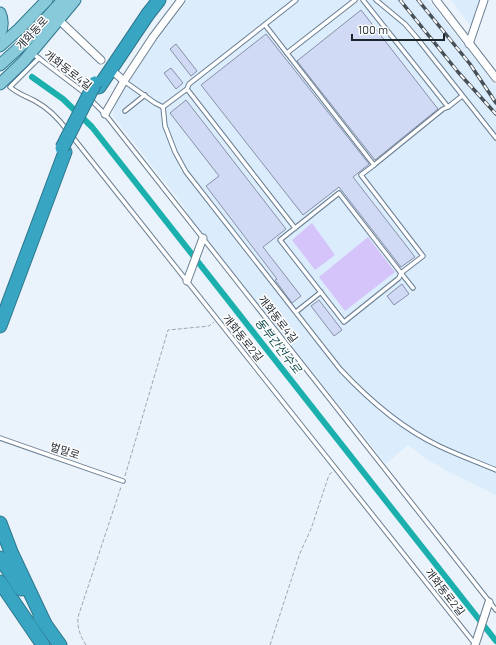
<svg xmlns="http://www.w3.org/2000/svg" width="496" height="645" font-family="Barlow,'Noto Sans KR',sans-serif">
	<rect width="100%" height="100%" fill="#eaf3fb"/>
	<g fill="#dbecfc">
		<polygon points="188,0 428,0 496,85 496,495 447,471 425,458 408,445 386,464 188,216 186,209 113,116 114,106 152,46"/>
		<polygon points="451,0 480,0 471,27"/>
	</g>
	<g fill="#d4c4fa">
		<polygon points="312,223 335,255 315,270 292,240"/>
		<polygon points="368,237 395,272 345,311 319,277"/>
	</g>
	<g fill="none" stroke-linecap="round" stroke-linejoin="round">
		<polyline stroke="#1bb0ae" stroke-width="6" points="32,77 63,99 92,127 496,641"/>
	</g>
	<g fill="#d1daf4" stroke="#8890a8">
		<polygon points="361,10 438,109 375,160 297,61"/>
		<polygon points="266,34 369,164 353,177 415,257 401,267 339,187 303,215 201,85"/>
		<polygon points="176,44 197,71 191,76 170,49"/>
		<polygon points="171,68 183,83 176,89 164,73"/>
		<polygon points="186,100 286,229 263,247 301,296 292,303 275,280 277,279 206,186 219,176 170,113"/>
		<polygon points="402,284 409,294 394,305 387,296"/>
		<polygon points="319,300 342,330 334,336 311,306"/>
	</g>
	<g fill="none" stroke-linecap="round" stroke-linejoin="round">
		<defs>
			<g id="service">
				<polyline points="363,0 448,107"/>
				<polyline points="376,0 405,24 417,38 496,138"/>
				<polyline points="265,25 374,165 361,175 423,256 401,273 339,193 280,240 344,322 399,278 401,273 413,288"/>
				<polyline points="32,53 86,94"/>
				<polyline points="287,53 355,0"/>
				<path d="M39,58L10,87C18,94 26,96 35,101C48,108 58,118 67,130"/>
				<polyline points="124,81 155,103 163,107 187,89 189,84 296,0"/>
				<polyline points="187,89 295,228"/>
				<polyline points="90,99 105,114 496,610"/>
				<path d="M163,107L165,126L175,152L186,172L340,369C368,399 401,428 439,446C458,455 477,462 496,470"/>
				<polyline points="125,111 145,95"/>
				<polyline points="71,135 475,644"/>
				<polyline points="374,165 443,109 448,107 462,96"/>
				<polyline points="296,312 321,292"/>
				<polyline points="0,438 123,481"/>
			</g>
			<g id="minor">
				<polyline points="436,0 496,78"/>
				<polyline points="59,20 101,60"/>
				<polyline points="469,44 484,0"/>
				<polyline points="115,73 124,81"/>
				<polyline points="105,114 124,81 153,37 181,0"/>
				<polyline points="187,281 203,238"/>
				<polyline points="475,645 489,602"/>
			</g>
			<g id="primary">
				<path d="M0,13C3,19 3,27 0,33"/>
				<polyline points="0,46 19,29 47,0"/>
				<polyline points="0,65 23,44 63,0"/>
				<polyline points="0,84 24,61 75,0"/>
			</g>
			<g id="motorway">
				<polyline points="99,87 148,14 159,0"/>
				<polyline points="0,326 65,152"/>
				<polyline points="0,523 11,552 45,624"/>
				<polyline points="0,558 21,589"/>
				<polyline points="0,582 43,645"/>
				<polyline points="40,617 60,645"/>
			</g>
		</defs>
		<use href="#service" stroke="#6b7f92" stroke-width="5.5"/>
		<use href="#minor" stroke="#6b7f92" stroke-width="9"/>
		<use href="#primary" stroke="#2e788e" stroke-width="13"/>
		<use href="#motorway" stroke="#2e788e" stroke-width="15"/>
		<g stroke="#9da6ad" stroke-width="1" stroke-dasharray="4 2" stroke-linecap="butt">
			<polyline points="125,476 168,330 209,326 214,322"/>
			<path d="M86,645C80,636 77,627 78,617L121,487"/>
			<polyline points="270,645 300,553 311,529 329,475 333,471"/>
		</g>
		<use href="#service" stroke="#fff" stroke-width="3.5"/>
		<use href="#minor" stroke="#fff" stroke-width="7"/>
		<use href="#primary" stroke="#88c9da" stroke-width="11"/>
		<use href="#motorway" stroke="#38a5c2" stroke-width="13"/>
		<defs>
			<g id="rail">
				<polyline points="400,0 458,72 496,114"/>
				<polyline points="418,0 470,64 496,103"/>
			</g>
		</defs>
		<use href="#rail" stroke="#475057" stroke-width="3.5"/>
		<use href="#rail" stroke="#fff" stroke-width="2" stroke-dasharray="6" stroke-linecap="butt"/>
		<defs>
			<polyline id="motorway-bridge" points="62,148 95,83"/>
		</defs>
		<use href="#motorway-bridge" stroke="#2e788e" stroke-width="15" stroke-linecap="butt"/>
		<use href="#motorway-bridge" stroke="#38a5c2" stroke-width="13"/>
	</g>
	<g text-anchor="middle" stroke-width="3" stroke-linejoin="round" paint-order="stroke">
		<g font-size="11" fill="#1c252c" stroke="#fff">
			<text transform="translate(32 33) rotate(-47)" y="4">개화동로</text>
			<text transform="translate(68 70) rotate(38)" y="4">개화동로4길</text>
			<text transform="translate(278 319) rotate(52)" y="4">개화동로4길</text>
			<text transform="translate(243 338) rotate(51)" y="4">개화동로2길</text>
			<text transform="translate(65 451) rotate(18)" y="4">벌말로</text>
			<text transform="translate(445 592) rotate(52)" y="4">개화동로2길</text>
		</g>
		<g font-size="12" font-style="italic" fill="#134c4c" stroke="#fff">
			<text transform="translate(278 346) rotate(52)" y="4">동부간선수로</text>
		</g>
	</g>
	<path d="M352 34v6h92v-6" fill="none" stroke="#1c252c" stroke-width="2"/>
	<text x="358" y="34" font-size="12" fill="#1c252c" stroke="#ffffff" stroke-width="3" paint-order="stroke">100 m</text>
</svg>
